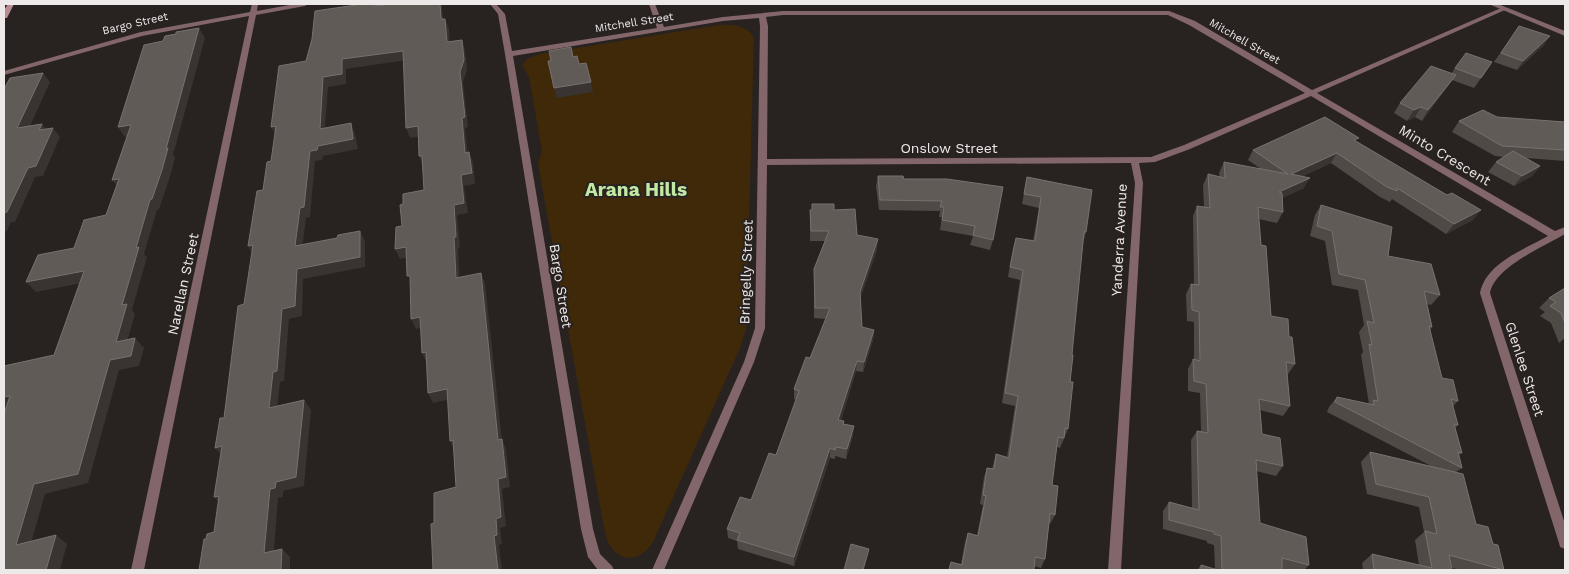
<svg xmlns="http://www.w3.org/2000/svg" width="1569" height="574" font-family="'Work Sans',sans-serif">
	<rect width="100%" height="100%" fill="#282221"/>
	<path fill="#3f2908" d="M719,25C732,24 748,25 754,38L746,329L740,348L653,542C637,568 611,560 605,533L538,164L542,151L529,77L522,65L527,59L540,54Z"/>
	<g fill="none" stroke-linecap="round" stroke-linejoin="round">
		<g fill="#82666a" fill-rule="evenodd">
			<polygon points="252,4 258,4 257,11 295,4 308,4 305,6 256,15 144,570 131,570 249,16 142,36 4,75 4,71 141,32 250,12"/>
			<path d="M490,4H496L505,14L512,51L657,28L649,4H655L664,27L723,17L783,11H1169L1195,21L1312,90L1501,8H1505V10L1317,93L1555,231L1565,227V234C1543,247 1495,267 1490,293L1565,524V549L1560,547L1559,543L1480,293C1486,263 1523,250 1548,236L1311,96L1190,149L1155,162L1139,163L1143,183L1121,570H1108L1135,183L1131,163L767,165L765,328L754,362L664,570H652L744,362L755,328L760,26L759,18L723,21L513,56L593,529L600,554L612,566L614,570H598L588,557L581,529L505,54L498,14ZM783,15H1168L1189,25L1305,93L1184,145L1151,157L767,159L768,26L766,17Z"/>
		</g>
		<polygon fill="#82666a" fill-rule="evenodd" points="1490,4 1498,4 1565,31 1565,36 1491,5"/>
		<polygon fill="#b98c92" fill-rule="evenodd" points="8,4 14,4 7,18 4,18 4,10"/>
	</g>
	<g fill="#504a47">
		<polygon points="1519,26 1544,45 1517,70 1494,62"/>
		<polygon points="1492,62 1474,88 1452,80 1422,121 1415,117 1407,121 1394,113 1400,103 1451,74 1455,68"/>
		<polygon points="1497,117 1565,122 1565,161 1526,158 1540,166 1532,176 1514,186 1488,172 1496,162 1504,157 1495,156 1452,132 1459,121"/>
		<polygon points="1357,142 1473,220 1446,234 1392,199 1390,202 1380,197 1331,163 1303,176 1304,188 1282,198 1283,212 1277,223 1259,219 1261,245 1271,316 1289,337 1295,364 1288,374 1287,374 1290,406 1283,416 1260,410 1262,434 1283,466 1276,476 1256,471 1260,523 1309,565 1304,570 1288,570 1282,569 1282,570 1197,570 1201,565 1215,569 1214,545 1207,543 1207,541 1163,529 1163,511 1169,502 1192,508 1191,440 1197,431 1201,432 1200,393 1188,391 1188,369 1193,359 1194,359 1194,322 1187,321 1186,294 1191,284 1194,284 1193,216 1197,206 1204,207 1203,185 1208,174 1220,177 1219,173 1224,162 1261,169 1248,160 1253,150"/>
		<polygon points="878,176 904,179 947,179 993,240 990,250 970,245 973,236 940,230 942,217 939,217 940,211 879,210 876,186"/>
		<polygon points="1027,177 1086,232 1083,243 1072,354 1068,429 1060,448 1057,447 1052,485 1055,515 1050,524 1049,523 1045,559 1041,568 1034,566 1034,570 948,570 951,562 961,564 965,542 968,533 977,535 983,505 980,504 984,477 987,468 992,469 996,454 1007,457 1015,406 1002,403 1020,280 1008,277 1013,248 1016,238 1033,241 1039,208 1022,204"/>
		<polygon points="1321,205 1440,295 1431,305 1427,304 1432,327 1430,330 1442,378 1458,401 1453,406 1458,425 1455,428 1462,453 1459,455 1462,468 1456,472 1476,524 1493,544 1504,570 1461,570 1452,568 1452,570 1363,570 1362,563 1372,554 1419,565 1415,540 1424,532 1419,507 1367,494 1361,462 1370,452 1431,466 1327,412 1329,407 1337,397 1369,404 1361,355 1363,352 1359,332 1364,325 1358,290 1332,285 1325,241 1310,236 1315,215"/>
		<polygon points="810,210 834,210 857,235 877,250 860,299 862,327 874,330 873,340 863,372 856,371 841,420 853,436 846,459 835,456 835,459 830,458 794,566 738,549 737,541 728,538 727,529 751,500 776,455 796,400 794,399 794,389 810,358 826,319 814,318 814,269 825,241 810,241"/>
		<polygon points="1565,288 1565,338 1559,343 1551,323 1540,316 1545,312 1539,308 1549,298"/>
	</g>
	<g fill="#393331">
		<polygon points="440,4 441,4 442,6 444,29 441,19"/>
		<polygon points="445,19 449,28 450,51 447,42"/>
		<polygon points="199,28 205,38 173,155 175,158 169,180 159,209 157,210 144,254 147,257 132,310 135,314 124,352 116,342 122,305 136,248 166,149"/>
		<polygon points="1550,36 1544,45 1517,70 1523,61"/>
		<polygon points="462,40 465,50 467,70 463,82 468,127 465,128 469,163 465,153 462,118 460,72"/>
		<polygon points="403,51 407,60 346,69 346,84 328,87 324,139 320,129 323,77 342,59"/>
		<polygon points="43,73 50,82 25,137 17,128"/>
		<polygon points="1456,75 1449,85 1422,121 1428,110"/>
		<polygon points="591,82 593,92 557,98 554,88"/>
		<polygon points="1421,107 1415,117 1407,121 1414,110"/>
		<polygon points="351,123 355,134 358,149 323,156 322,160 315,161 310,217 306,218 301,257 295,246 300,208 310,151"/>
		<polygon points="42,124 49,133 39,130"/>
		<polygon points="131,125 138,135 125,137 118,127"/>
		<polygon points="276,126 277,137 271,127"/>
		<polygon points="418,126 422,136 410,138 406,128"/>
		<polygon points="53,128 60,137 43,176 35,177 15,222 11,222 7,231 4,231 4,213 28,168"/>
		<polygon points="469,152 473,162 475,184 464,186 468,213 457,215 460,247 458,248 460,289 456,278 454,237 454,205 461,175"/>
		<polygon points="1337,153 1331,163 1285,184 1291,174"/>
		<polygon points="419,156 422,156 423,166"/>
		<polygon points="1540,166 1532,176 1514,186 1522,176"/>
		<polygon points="1310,178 1304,188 1273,202 1279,192"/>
		<polygon points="119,179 120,190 112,180"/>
		<polygon points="1481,210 1473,220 1446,234 1454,224"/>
		<polygon points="360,231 365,241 365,267 303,279 302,316 289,319 284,381 280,382 276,418 269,408 273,372 282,309 297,269"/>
		<polygon points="878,239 877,250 859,303 860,292"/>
		<polygon points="253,245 254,256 248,246"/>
		<polygon points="406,247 410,257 400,259 395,249"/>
		<polygon points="84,271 92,281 36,292 26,282"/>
		<polygon points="481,273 485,283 503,450 498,440"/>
		<polygon points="420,317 425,327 416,329 411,319"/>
		<polygon points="874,330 873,340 863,372 864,362"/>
		<polygon points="135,338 144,348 139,366 119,370 88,483 45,494 28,554 16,545 34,484 110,360"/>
		<polygon points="426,352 427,363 422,353"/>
		<polygon points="857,361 856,371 838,430 838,420"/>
		<polygon points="447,389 451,399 433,403 428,393"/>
		<polygon points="10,396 21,405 4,409 4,397"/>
		<polygon points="304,400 311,410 304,486 283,491 283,497 278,498 273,562 264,553 270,489 276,482"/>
		<polygon points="854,426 853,436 846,459 847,449"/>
		<polygon points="502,439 506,449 510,487 502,489 506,526 500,528 502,544 499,545 502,570 498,570 494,536 498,479"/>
		<polygon points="453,440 455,451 450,441"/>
		<polygon points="222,446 224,457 215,448"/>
		<polygon points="830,448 830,458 794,566 794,557"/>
		<polygon points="219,496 223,506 214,497"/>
		<polygon points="56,535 67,544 60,570 46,570"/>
		<polygon points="282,549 290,557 290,570 281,570"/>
	</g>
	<g fill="#615b58" stroke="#77716f">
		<polygon points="363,4 374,4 374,6 392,4 440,4 441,19 445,19 447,42 462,40 464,60 460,72 465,117 462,118 465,153 469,152 472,173 461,175 464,203 454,205 456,237 454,237 456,278 481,273 498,440 502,439 506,477 498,479 501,517 496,519 497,535 494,536 498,570 433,570 431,524 434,523 434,493 456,487 453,440 450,441 447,389 428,393 426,352 422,353 420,317 411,319 410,276 407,276 406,247 395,249 396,227 402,226 400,205 403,204 403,194 424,190 422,156 419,156 418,126 406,128 403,51 342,59 342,74 323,77 320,129 351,123 353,139 318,146 317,150 310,151 304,207 300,208 295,246 337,238 338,235 360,231 360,257 297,269 295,306 282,309 277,371 273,372 269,408 304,400 296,477 276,482 275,488 270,489 264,553 282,549 281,570 199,570 204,539 206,539 207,534 214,532 219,496 214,497 222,446 215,448 220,418 224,418 238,306 244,304 253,245 248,246 257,191 263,190 267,162 271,161 276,126 271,127 279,66 306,61 312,39 315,11"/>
		<polygon points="1519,26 1550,36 1523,61 1501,53"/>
		<polygon points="199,28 166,149 168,148 162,170 152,199 150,200 136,248 139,247 122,305 127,304 116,342 135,338 131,356 110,360 78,474 34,484 16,545 56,535 46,570 4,570 4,414 10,396 4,397 4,366 54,355 84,271 26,282 38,255 74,248 84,220 106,215 119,179 112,180 131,125 118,127 144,45 163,41 165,36 176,34 176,32"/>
		<polygon points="571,47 573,57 577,56 579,64 586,63 591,82 554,88 548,61 551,61 549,51"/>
		<polygon points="1466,53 1492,62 1481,78 1455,68"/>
		<polygon points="1431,66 1456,75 1428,110 1421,107 1414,110 1400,103"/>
		<polygon points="43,73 17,128 42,124 39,130 53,128 36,166 28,168 7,212 4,213 4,89 10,78"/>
		<polygon points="1483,110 1497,117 1565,122 1565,150 1502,146 1459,121"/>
		<polygon points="1325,117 1359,138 1354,140 1447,195 1452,193 1481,210 1454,224 1397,188 1397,191 1387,187 1337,153 1291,174 1310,178 1279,192 1282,193 1283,212 1258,207 1261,245 1266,246 1271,316 1288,319 1289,337 1292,337 1295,364 1286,362 1290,406 1259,399 1262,434 1280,438 1283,466 1256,460 1260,523 1306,537 1309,565 1282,558 1282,570 1263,570 1258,569 1259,570 1222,570 1221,536 1214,534 1214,532 1169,520 1169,502 1199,510 1197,431 1208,433 1206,384 1194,381 1193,359 1200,361 1199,312 1192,310 1191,284 1199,285 1197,206 1210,208 1208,174 1225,178 1224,162 1288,174 1253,150"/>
		<polygon points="1513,151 1540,166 1522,176 1496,162"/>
		<polygon points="878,176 903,176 904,179 947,179 1003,187 993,240 973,235 975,226 942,220 944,207 940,207 942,201 880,200"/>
		<polygon points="1027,177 1092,190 1086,232 1084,232 1072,354 1073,355 1070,382 1073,382 1068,429 1065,428 1064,438 1058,437 1052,485 1058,486 1055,515 1050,513 1045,559 1035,557 1034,570 949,570 951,562 962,565 968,533 978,536 986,496 983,495 987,468 994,469 996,454 1009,458 1018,396 1005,393 1023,270 1010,267 1016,238 1035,241 1041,197 1024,194"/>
		<polygon points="812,204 834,204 834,210 855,209 857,235 878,239 860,292 862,327 874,330 864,362 857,361 838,420 844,421 843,424 854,426 847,449 836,447 835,450 830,448 794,557 737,540 740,533 727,529 740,497 751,500 769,453 776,455 799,391 794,389 806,357 810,358 830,308 815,308 814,269 829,231 811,231 810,210 812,210"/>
		<polygon points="1321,205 1392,227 1388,256 1431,264 1440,295 1424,291 1432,327 1429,326 1442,378 1453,380 1458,401 1451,399 1458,425 1454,424 1462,453 1458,452 1462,468 1335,402 1337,397 1374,405 1373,400 1378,401 1369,344 1372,345 1367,321 1374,323 1365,280 1339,274 1332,231 1317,226"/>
		<polygon points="1565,288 1565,323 1561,313 1550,306 1556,302 1549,298"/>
		<polygon points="1370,452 1463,474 1476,524 1488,527 1493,544 1498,545 1504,570 1449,555 1452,570 1374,570 1372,554 1432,568 1425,531 1437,534 1429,497 1376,484"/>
		<polygon points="851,544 869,549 863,570 844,570"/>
		<polygon points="1201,565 1218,570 1201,570"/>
	</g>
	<g text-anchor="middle" stroke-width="4" stroke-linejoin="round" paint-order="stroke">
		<g font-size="11" fill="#ede9e8" stroke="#282221">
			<text transform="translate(634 22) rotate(-9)" y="4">Mitchell Street</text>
			<text transform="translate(135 23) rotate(-13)" y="4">Bargo Street</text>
			<text transform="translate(1245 41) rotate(30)" y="4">Mitchell Street</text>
		</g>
		<g font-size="14" fill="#ede9e8" stroke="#282221">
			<text x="949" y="153">Onslow Street</text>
			<text transform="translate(1445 155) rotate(31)" y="5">Minto Crescent</text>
			<text transform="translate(1119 240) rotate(-87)" y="5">Yanderra Avenue</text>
			<text transform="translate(746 272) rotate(-88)" y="5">Bringelly Street</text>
			<text transform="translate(183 284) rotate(-78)" y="5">Narellan Street</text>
			<text transform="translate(561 286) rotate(81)" y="5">Bargo Street</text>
			<text transform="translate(1525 369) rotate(72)" y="5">Glenlee Street</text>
		</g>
		<g font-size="19" font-weight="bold" fill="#c1e9a4" stroke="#282221">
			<text x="636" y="196">Arana Hills</text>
		</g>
	</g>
	<rect width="1569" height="574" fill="none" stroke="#ede9e8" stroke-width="10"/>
</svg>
